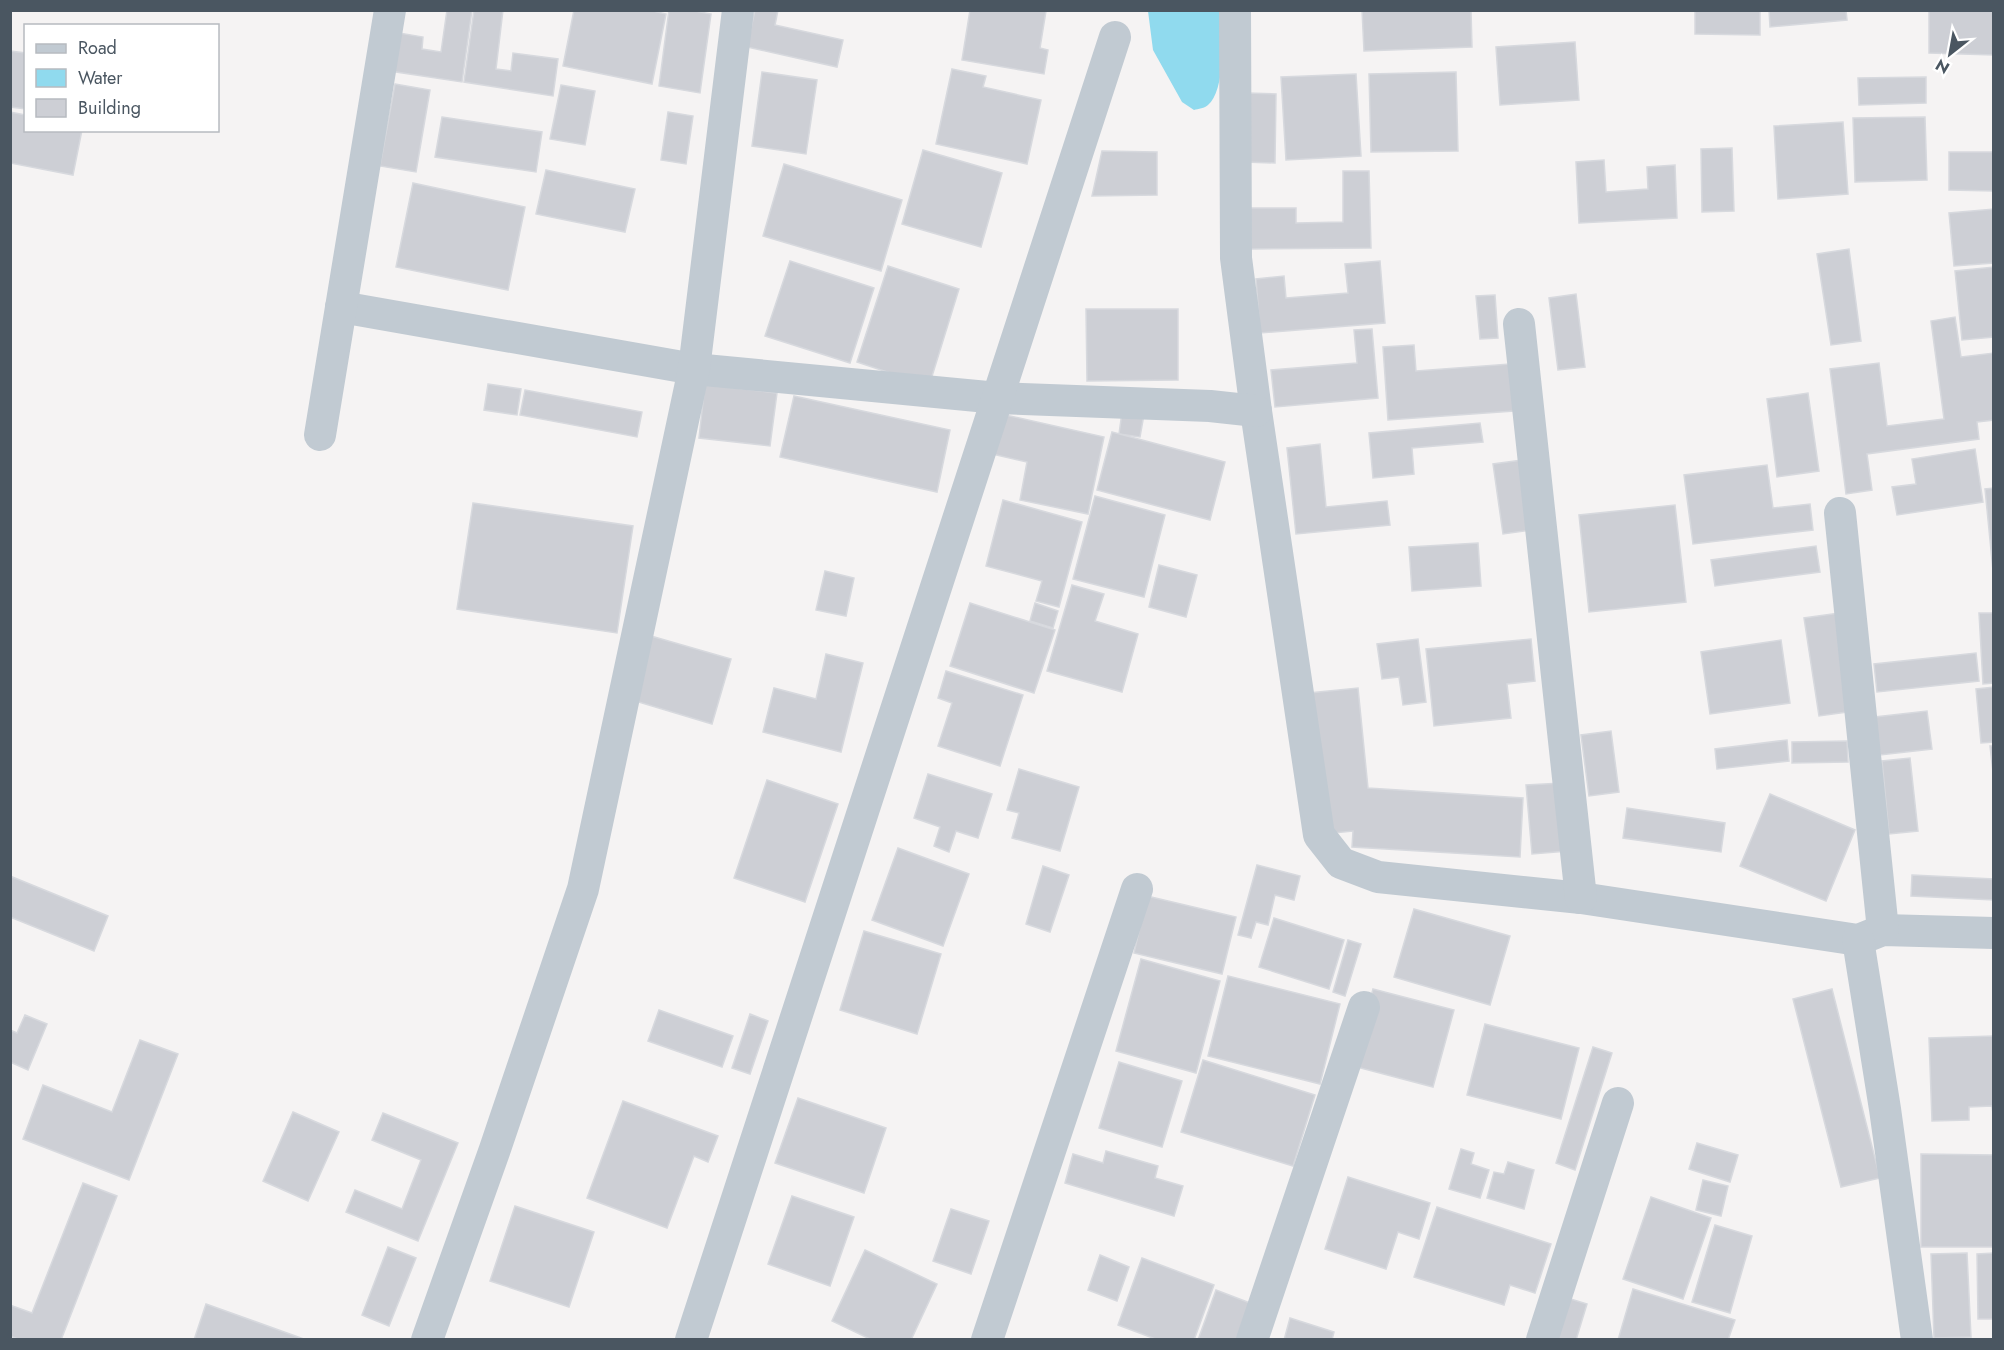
<svg xmlns="http://www.w3.org/2000/svg" width="2004" height="1350" font-family="Jost,sans-serif">
	<rect width="100%" height="100%" fill="#f5f3f3"/>
	<path fill="#90daee" d="M1148,11H1224C1224,31 1225,92 1208,105C1205,108 1198,109 1194,110L1182,102L1153,50Z"/>
	<g fill="#cdcfd5" stroke="#d7d9de" stroke-width="1.5">
		<polygon points="447,10 472,10 462,82 383,70 388,31 423,37 422,49 441,52"/>
		<polygon points="474,10 503,10 496,69 511,71 513,53 558,59 553,96 464,82"/>
		<polygon points="574,10 649,10 666,14 652,84 563,66"/>
		<polygon points="669,10 690,10 711,14 700,93 659,86"/>
		<polygon points="755,10 778,10 775,25 843,40 837,67 747,47"/>
		<polygon points="970,10 1046,11 1040,48 1048,50 1044,74 962,60"/>
		<polygon points="1362,10 1471,10 1472,47 1364,51"/>
		<polygon points="1695,10 1760,10 1760,35 1695,34"/>
		<polygon points="1769,10 1846,10 1847,20 1770,27"/>
		<polygon points="1929,10 1994,10 1994,55 1929,53"/>
		<polygon points="1575,42 1579,100 1500,105 1496,47"/>
		<polygon points="10,51 26,53 26,109 10,107"/>
		<polygon points="952,69 986,76 983,87 1041,100 1027,164 936,144"/>
		<polygon points="762,72 817,80 806,154 752,146"/>
		<polygon points="1456,72 1458,151 1371,152 1369,74"/>
		<polygon points="1356,74 1361,156 1286,160 1281,77"/>
		<polygon points="1926,77 1926,103 1859,105 1858,78"/>
		<polygon points="395,84 430,90 416,172 380,166"/>
		<polygon points="561,85 595,91 585,145 550,139"/>
		<polygon points="1246,93 1276,94 1275,163 1245,162"/>
		<polygon points="10,112 26,115 26,130 82,130 73,175 10,163"/>
		<polygon points="668,112 693,116 686,164 661,160"/>
		<polygon points="442,117 542,132 536,172 435,157"/>
		<polygon points="1925,117 1927,180 1855,182 1853,118"/>
		<polygon points="1843,122 1848,194 1778,199 1774,126"/>
		<polygon points="1732,148 1734,211 1702,212 1701,149"/>
		<polygon points="923,150 1002,173 981,247 902,224"/>
		<polygon points="1102,151 1157,152 1157,195 1092,196"/>
		<polygon points="1949,152 1994,152 1994,191 1949,190"/>
		<polygon points="1604,160 1606,192 1648,189 1647,167 1675,165 1677,218 1579,223 1576,162"/>
		<polygon points="784,164 902,200 881,271 763,236"/>
		<polygon points="546,170 635,189 625,232 536,214"/>
		<polygon points="1343,171 1369,171 1371,248 1251,249 1250,208 1296,208 1296,223 1343,222"/>
		<polygon points="413,183 525,207 508,290 396,267"/>
		<polygon points="1994,209 1994,263 1954,266 1949,213"/>
		<polygon points="1849,249 1861,341 1831,345 1817,254"/>
		<polygon points="790,261 874,288 850,363 765,336"/>
		<polygon points="1380,261 1385,323 1260,333 1256,279 1284,276 1286,298 1348,293 1345,264"/>
		<polygon points="888,266 959,289 929,386 857,362"/>
		<polygon points="1994,267 1994,337 1962,340 1955,271"/>
		<polygon points="1576,294 1585,367 1558,370 1549,298"/>
		<polygon points="1495,295 1498,338 1480,339 1476,296"/>
		<polygon points="1086,309 1178,309 1178,380 1087,381"/>
		<polygon points="1955,317 1961,357 1994,353 1994,420 1977,422 1979,439 1867,454 1872,490 1846,494 1830,369 1879,363 1887,426 1944,419 1931,321"/>
		<polygon points="1372,329 1378,398 1275,407 1271,370 1357,363 1354,330"/>
		<polygon points="1414,345 1416,371 1510,364 1514,411 1388,420 1383,347"/>
		<polygon points="488,384 521,389 517,415 484,410"/>
		<polygon points="705,384 777,393 770,446 699,438"/>
		<polygon points="525,390 642,412 637,437 520,415"/>
		<polygon points="1808,393 1819,471 1777,477 1767,399"/>
		<polygon points="794,396 950,430 937,492 780,457"/>
		<polygon points="1123,405 1145,409 1140,437 1119,434"/>
		<polygon points="1001,414 1104,437 1088,514 1020,500 1027,462 992,454"/>
		<polygon points="1480,423 1483,442 1412,448 1414,474 1373,478 1369,433"/>
		<polygon points="1112,432 1225,462 1210,520 1097,490"/>
		<polygon points="1320,444 1326,507 1387,501 1390,525 1296,534 1287,448"/>
		<polygon points="1975,449 1983,502 1897,515 1892,487 1916,484 1912,459"/>
		<polygon points="1529,459 1539,529 1503,534 1493,464"/>
		<polygon points="1767,465 1773,508 1810,504 1813,530 1693,544 1684,475"/>
		<polygon points="1994,488 1994,581 1985,489"/>
		<polygon points="1095,496 1165,515 1144,597 1073,579"/>
		<polygon points="1003,500 1082,522 1059,607 1036,601 1042,581 986,566"/>
		<polygon points="473,503 633,526 617,633 457,609"/>
		<polygon points="1675,505 1686,602 1589,612 1579,515"/>
		<polygon points="1478,543 1481,586 1412,591 1409,547"/>
		<polygon points="1816,546 1820,572 1715,586 1711,560"/>
		<polygon points="1159,565 1197,575 1186,617 1149,607"/>
		<polygon points="825,571 854,578 846,616 816,610"/>
		<polygon points="1072,585 1104,594 1095,621 1138,634 1122,692 1047,671"/>
		<polygon points="970,603 1055,630 1034,693 950,666"/>
		<polygon points="1035,603 1058,611 1053,628 1030,621"/>
		<polygon points="1839,613 1854,711 1819,716 1804,618"/>
		<polygon points="1979,613 1994,613 1994,683 1983,684"/>
		<polygon points="651,636 731,659 712,724 632,700"/>
		<polygon points="1418,639 1426,702 1403,705 1399,677 1382,679 1377,644"/>
		<polygon points="1531,639 1535,681 1507,684 1511,718 1434,726 1426,649"/>
		<polygon points="1781,640 1790,703 1710,714 1701,652"/>
		<polygon points="1976,653 1979,681 1877,692 1874,664"/>
		<polygon points="826,654 863,663 841,752 763,732 774,688 816,699"/>
		<polygon points="946,671 1023,695 1000,766 938,746 952,703 938,698"/>
		<polygon points="1994,687 1994,742 1981,743 1976,689"/>
		<polygon points="1358,688 1368,788 1523,798 1520,857 1352,847 1353,831 1324,834 1309,693"/>
		<polygon points="1927,711 1932,749 1880,755 1875,717"/>
		<polygon points="1611,731 1619,792 1589,796 1581,735"/>
		<polygon points="1787,740 1789,761 1717,769 1715,749"/>
		<polygon points="1847,741 1848,762 1792,763 1792,742"/>
		<polygon points="1990,746 1994,746 1994,781"/>
		<polygon points="1910,758 1918,831 1889,834 1882,761"/>
		<polygon points="1019,769 1079,787 1060,851 1012,838 1019,813 1007,810"/>
		<polygon points="928,774 992,794 978,838 956,831 949,852 934,846 940,827 914,818"/>
		<polygon points="767,780 838,804 805,902 734,878"/>
		<polygon points="1562,783 1568,851 1532,854 1526,785"/>
		<polygon points="1770,794 1855,830 1826,901 1740,866"/>
		<polygon points="1627,808 1725,823 1721,852 1623,838"/>
		<polygon points="898,848 969,874 943,946 872,920"/>
		<polygon points="1257,865 1300,876 1294,900 1275,895 1268,925 1256,922 1251,938 1238,935"/>
		<polygon points="1043,866 1069,875 1050,932 1026,924"/>
		<polygon points="1912,875 1994,879 1994,900 1911,896"/>
		<polygon points="10,876 108,916 94,951 10,917"/>
		<polygon points="1147,896 1236,917 1222,974 1134,953"/>
		<polygon points="1414,909 1510,936 1490,1005 1394,977"/>
		<polygon points="1274,918 1344,940 1329,989 1259,967"/>
		<polygon points="864,931 941,954 917,1034 840,1010"/>
		<polygon points="1348,940 1361,944 1345,996 1333,992"/>
		<polygon points="1141,959 1220,981 1196,1073 1116,1051"/>
		<polygon points="1228,976 1340,1004 1320,1084 1208,1056"/>
		<polygon points="1373,989 1454,1010 1433,1087 1353,1066"/>
		<polygon points="1832,989 1880,1178 1841,1187 1793,999"/>
		<polygon points="659,1010 733,1036 722,1067 648,1041"/>
		<polygon points="750,1014 768,1021 750,1074 732,1068"/>
		<polygon points="25,1015 47,1024 28,1070 10,1062 10,1030 17,1033"/>
		<polygon points="1485,1024 1579,1048 1561,1119 1467,1095"/>
		<polygon points="1994,1036 1994,1121 1992,1106 1969,1107 1969,1120 1932,1121 1929,1038"/>
		<polygon points="140,1040 178,1054 129,1180 23,1139 43,1085 112,1112"/>
		<polygon points="1593,1047 1612,1053 1575,1170 1556,1163"/>
		<polygon points="1203,1060 1315,1095 1293,1166 1181,1132"/>
		<polygon points="1119,1062 1182,1081 1162,1147 1099,1128"/>
		<polygon points="798,1098 886,1128 864,1193 775,1163"/>
		<polygon points="623,1101 718,1136 708,1162 694,1156 667,1228 587,1198"/>
		<polygon points="293,1112 339,1132 308,1201 263,1181"/>
		<polygon points="383,1113 458,1143 418,1241 346,1212 355,1190 402,1209 421,1160 372,1140"/>
		<polygon points="1697,1143 1738,1155 1730,1182 1689,1169"/>
		<polygon points="1461,1149 1474,1153 1471,1164 1489,1170 1480,1198 1449,1189"/>
		<polygon points="1106,1151 1158,1166 1155,1178 1183,1186 1174,1216 1065,1183 1073,1154 1103,1163"/>
		<polygon points="1921,1154 1994,1155 1994,1247 1921,1247"/>
		<polygon points="1508,1162 1534,1170 1524,1209 1487,1198 1494,1172 1504,1174"/>
		<polygon points="1348,1177 1430,1203 1419,1239 1398,1232 1386,1269 1325,1249"/>
		<polygon points="1703,1180 1728,1186 1721,1216 1696,1210"/>
		<polygon points="83,1183 117,1196 61,1340 20,1340 10,1336 10,1305 32,1313"/>
		<polygon points="792,1196 854,1217 830,1286 768,1264"/>
		<polygon points="1651,1197 1711,1218 1683,1299 1623,1279"/>
		<polygon points="515,1206 594,1232 569,1307 490,1281"/>
		<polygon points="1437,1207 1551,1244 1535,1293 1510,1285 1504,1305 1414,1277"/>
		<polygon points="951,1209 989,1221 971,1274 933,1261"/>
		<polygon points="1715,1225 1752,1236 1730,1313 1692,1302"/>
		<polygon points="388,1247 416,1258 389,1326 362,1315"/>
		<polygon points="865,1250 937,1284 911,1340 872,1340 832,1321"/>
		<polygon points="1967,1253 1971,1337 1934,1338 1931,1254"/>
		<polygon points="1994,1253 1994,1319 1978,1319 1977,1254"/>
		<polygon points="1100,1255 1129,1267 1117,1301 1088,1290"/>
		<polygon points="1142,1258 1214,1285 1194,1340 1158,1340 1118,1325"/>
		<polygon points="1633,1289 1735,1320 1728,1340 1618,1340"/>
		<polygon points="1216,1290 1250,1303 1237,1340 1198,1340"/>
		<polygon points="1561,1296 1587,1304 1576,1340 1548,1340"/>
		<polygon points="206,1304 304,1339 303,1340 194,1340"/>
		<polygon points="1290,1318 1334,1332 1332,1340 1284,1340"/>
	</g>
	<g fill="none" stroke-linecap="round" stroke-linejoin="round">
		<g stroke="#c1cad2" stroke-width="32">
			<polyline points="1235,10 1236,258 1256,411 1319,835 1341,863 1378,877 1581,898 1858,940 1883,930 1994,933"/>
			<polyline points="341,307 694,369 998,398 1210,406 1256,411"/>
			<polyline points="1519,324 1581,898"/>
			<polyline points="320,435 390,10"/>
			<polyline points="1840,513 1883,930"/>
			<polyline points="1858,940 1885,1109 1917,1340"/>
			<polyline points="427,1340 495,1149 583,889 694,369 738,10"/>
			<polyline points="691,1340 1115,37"/>
			<polyline points="987,1340 1137,889"/>
			<polyline points="1252,1340 1364,1007"/>
			<polyline points="1542,1340 1618,1103"/>
		</g>
	</g>
	<rect width="2004" height="1350" fill="none" stroke="#4a5661" stroke-width="24"/>
	<rect x="24" y="24" width="195" height="108" fill="#ffffff" stroke="#b7bbc0" stroke-width="1.5"/>
	<rect x="36" y="44" width="30" height="9" fill="#c1cad2" stroke="#b7bbc0" stroke-width="1.5"/>
	<text x="78" y="54" font-size="18" fill="#4a5661">Road</text>
	<rect x="36" y="69" width="30" height="18" fill="#90daee" stroke="#b7bbc0" stroke-width="1.5"/>
	<text x="78" y="84" font-size="18" fill="#4a5661">Water</text>
	<rect x="36" y="99" width="30" height="18" fill="#cdcfd5" stroke="#b7bbc0" stroke-width="1.5"/>
	<text x="78" y="114" font-size="18" fill="#4a5661">Building</text>
	<g transform="translate(1950 54) rotate(211)" stroke="#ffffff" stroke-width="4.5" paint-order="stroke">
	<path d="M0-4.5L10 22L0 15L-10 22Z" fill="#4a5661"/>
	<text y="-9" font-size="16" font-weight="bold" text-anchor="middle" fill="#4a5661">N</text>
	</g>
</svg>
